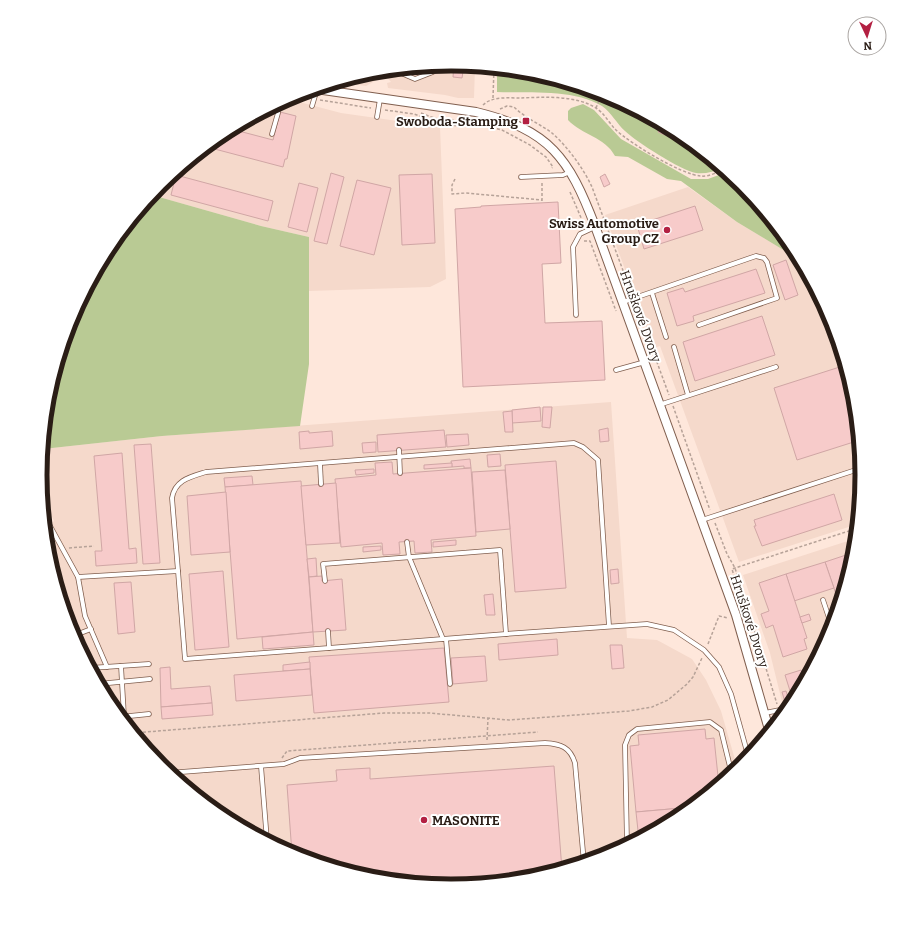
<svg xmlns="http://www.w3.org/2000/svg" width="903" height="951" font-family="Bitter,serif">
	<rect width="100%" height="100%" fill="#fee7db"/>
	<g fill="#f5d9cb">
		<polygon points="452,64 475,66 474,98 458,98 445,95 388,88 387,83 391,82 385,75 366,86 338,82 371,72"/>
		<polygon points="288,99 341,113 440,127 446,279 430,287 309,291 309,237 261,226 152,195 161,184 223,133"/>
		<polygon points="688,187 737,222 800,260 832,318 855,395 863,476 858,524 739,562 660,346 654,348 605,215"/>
		<polygon points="611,402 627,638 657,640 692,659 706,680 721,711 738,770 680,818 609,856 532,879 451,887 371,879 294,856 223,818 160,766 109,704 71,633 48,556 45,528 54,521 42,495 40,475 43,449 162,436"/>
		<polygon points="857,538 855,556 832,633 794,704 785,714 770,653 743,575"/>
	</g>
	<g fill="#b9ca94">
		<path d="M497,68L532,72L609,95L680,133L722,168C714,172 705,174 696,173C682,171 635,141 625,131C617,124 611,112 602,106C575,89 528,93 497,92Z"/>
		<path d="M583,104L594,110L621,139L691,179H708L727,172C751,192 786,232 800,260L737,222L681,181L667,179L628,157L615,156C605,137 582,135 568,120V111L571,108Z"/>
		<polygon points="152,195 261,226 309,237 309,364 300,426 162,436 43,449 48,395 71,318 109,247"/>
	</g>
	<g fill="#f7cbca" stroke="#d0a6a5">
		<polygon points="454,64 464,65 462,78 453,77"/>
		<polygon points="280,112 296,116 287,159 285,159 283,167 207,147 231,129 273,140"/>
		<polygon points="661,126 668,129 665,135 658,132"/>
		<polygon points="331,173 344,177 327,244 314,241"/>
		<polygon points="432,174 435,243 402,245 399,175"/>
		<polygon points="605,174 610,184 604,187 600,177"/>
		<polygon points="176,175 273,201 268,221 171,195"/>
		<polygon points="357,180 391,188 374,255 340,246"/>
		<polygon points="299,183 318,188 307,232 288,227"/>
		<polygon points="558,202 561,263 542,264 545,323 602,321 605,380 463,387 455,209 481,207 481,206"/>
		<polygon points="695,206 703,230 644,249 637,225"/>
		<polygon points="786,260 798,295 785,300 773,265"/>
		<polygon points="756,269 765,293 693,316 694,321 677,326 667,293 683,288 685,292"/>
		<polygon points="762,316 775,355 695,381 683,342"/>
		<polygon points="846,365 855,395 860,440 797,460 774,388"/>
		<polygon points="540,407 541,421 512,423 512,410"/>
		<polygon points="543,407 552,407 550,428 542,427"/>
		<polygon points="512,411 513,432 505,432 503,412"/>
		<polygon points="608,428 609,441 600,442 599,430"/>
		<polygon points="444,430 446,447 378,452 377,435"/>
		<polygon points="309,431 309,433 332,431 333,446 300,449 299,432"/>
		<polygon points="468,434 469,445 447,447 446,435"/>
		<polygon points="376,442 376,452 363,453 362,443"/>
		<polygon points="151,444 160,563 143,564 134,445"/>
		<polygon points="122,453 129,549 136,548 137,563 96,566 95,551 102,551 94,456"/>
		<polygon points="500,454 501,466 488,467 487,455"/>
		<polygon points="470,459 471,468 464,468 464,466 452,467 451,461"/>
		<polygon points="556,461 566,588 515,592 505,465"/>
		<polygon points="392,462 393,474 471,468 476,536 431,540 432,552 415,553 414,541 399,542 400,554 383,555 382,543 341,547 335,479 376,475 375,463"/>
		<polygon points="452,463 452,467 424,469 424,465"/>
		<polygon points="374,469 374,473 356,475 355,470"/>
		<polygon points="505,470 510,529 476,532 472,472"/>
		<polygon points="252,476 253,485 225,487 224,478"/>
		<polygon points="301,481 313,632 237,639 225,487"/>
		<polygon points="336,483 340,543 306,545 301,486"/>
		<polygon points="226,492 230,552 191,555 187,496"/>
		<polygon points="834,494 842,520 762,546 754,526 756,526 754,520"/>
		<polygon points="456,540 456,545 433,547 433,542"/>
		<polygon points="381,546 381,550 363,552 363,547"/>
		<polygon points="855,552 841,602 839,603 825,562"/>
		<polygon points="316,558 317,576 309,577 307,559"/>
		<polygon points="825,562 834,588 794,601 786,574"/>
		<polygon points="618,569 619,583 611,584 610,570"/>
		<polygon points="223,571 229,647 195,650 189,574"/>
		<polygon points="786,574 807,638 804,639 807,649 783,657 773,625 766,628 761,614 769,611 759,583"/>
		<polygon points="322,576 322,581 342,579 346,630 313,632 309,577"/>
		<polygon points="131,582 135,632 118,634 114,583"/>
		<polygon points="493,594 495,615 486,615 484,595"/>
		<polygon points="809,614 811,620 802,623 800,617"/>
		<polygon points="313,632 314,645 263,649 262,637"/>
		<polygon points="557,639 558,655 499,660 498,644"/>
		<polygon points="610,645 622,645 624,668 612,669"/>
		<polygon points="444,648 449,702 314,713 309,657"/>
		<polygon points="485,656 487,681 453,684 451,658"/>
		<polygon points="310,662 310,669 283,671 283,665"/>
		<polygon points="170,667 171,689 210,686 212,703 161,707 160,668"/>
		<polygon points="310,669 312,695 236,701 234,675"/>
		<polygon points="801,670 805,683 801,691 791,694 785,675"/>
		<polygon points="786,691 789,701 785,702 782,692"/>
		<polygon points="212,703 213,715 162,719 161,707"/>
		<polygon points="705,729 706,739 714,738 719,786 693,807 636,812 630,746 639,745 638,735"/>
		<polygon points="554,766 562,870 532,879 451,887 371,879 292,854 287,785 337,781 336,770 370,768 370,779"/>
		<polygon points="693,807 680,818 639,840 636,812"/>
	</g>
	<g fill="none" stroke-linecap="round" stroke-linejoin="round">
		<defs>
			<g id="lane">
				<polyline points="394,70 415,79 433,72 438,65"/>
				<polyline points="312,106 317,89"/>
				<polyline points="377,117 380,99"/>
				<polyline points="272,134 278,113 277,105"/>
				<polyline points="521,177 563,175 570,172"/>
				<polyline points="652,293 666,337"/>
				<polyline points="623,302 756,256 764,258 767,262 777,298 699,325"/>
				<polyline points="576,315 573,247 580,234 595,227"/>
				<polyline points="674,347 688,395"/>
				<polyline points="616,370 645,362"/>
				<polyline points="659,405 776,367"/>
				<polyline points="399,450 400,473"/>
				<polyline points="320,464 321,484"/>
				<polyline points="44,515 78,577 178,571 185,659 329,648 328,631"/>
				<polyline points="702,520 862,468"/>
				<polyline points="407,542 409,557 443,639"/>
				<path d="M178,571L172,498C175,480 190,477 206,472L574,443L583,447L598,460L609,626"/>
				<polyline points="78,577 85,616 107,667"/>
				<polyline points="325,581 323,564 500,550 506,634 647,624 674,630 704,650 719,667 731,694 749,759"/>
				<polyline points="823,600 833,630"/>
				<polyline points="73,636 91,629"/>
				<polyline points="446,639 450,684"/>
				<polyline points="329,648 506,634"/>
				<polyline points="121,666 124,716"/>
				<polyline points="90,668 149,664"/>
				<polyline points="98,684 150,679"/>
				<polyline points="765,713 790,708"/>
				<polyline points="120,717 149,714"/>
				<polyline points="261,766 267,841"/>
				<path d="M168,773L284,764L300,758L545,743C561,744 570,747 575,763L584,863"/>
				<polyline points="624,848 627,843 625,745 629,735 637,729 710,722 721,730 732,775"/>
			</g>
			<path id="street" d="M316,89L476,112C550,130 569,158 595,226L736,615L770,733"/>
		</defs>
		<use href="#lane" stroke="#805f4f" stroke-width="5.5"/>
		<use href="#street" stroke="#805f4f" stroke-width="10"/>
		<g stroke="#b6a298" stroke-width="1.5" stroke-dasharray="3 2" stroke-linecap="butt">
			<polyline points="300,94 308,95"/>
			<polyline points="295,95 308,98"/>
			<polyline points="493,98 494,68"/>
			<polyline points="320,100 371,108"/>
			<path d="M483,105C492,96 509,98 521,98C543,97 576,95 596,108C604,113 609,123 616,130C631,144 682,175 701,176C708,177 718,172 724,170"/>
			<polyline points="596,108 602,93"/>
			<path d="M500,109L507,106L514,107C525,118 540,124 552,133C568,147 583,168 592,187L631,292"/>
			<polyline points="385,110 414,114 439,123 457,126 474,123 502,130 530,145 546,157 553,167 552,168"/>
			<path d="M421,113C438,120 452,124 471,121"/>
			<polyline points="441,118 457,121 456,123"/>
			<polyline points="455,179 452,185 452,194 466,193 542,200"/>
			<polyline points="542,183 542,203"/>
			<polyline points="570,192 582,220 581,225"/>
			<polyline points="584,241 590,241 616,311"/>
			<polyline points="636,305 669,395"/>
			<polyline points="673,406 710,510"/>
			<polyline points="42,500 47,509"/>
			<polyline points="715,523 727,554 735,568 777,704"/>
			<polyline points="69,548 94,546"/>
			<polyline points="740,597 732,569 858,528"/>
			<polyline points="708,644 719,616 728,618"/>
			<polyline points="133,733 384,713 429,713 509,720 629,711 652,707 668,700 687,684 693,677 702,658"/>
			<polyline points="487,740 488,718"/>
			<polyline points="282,758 287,751 538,732"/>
			<polyline points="161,767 166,766"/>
		</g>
		<use href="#lane" stroke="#fff" stroke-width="4"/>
		<use href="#street" stroke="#fff" stroke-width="8"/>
	</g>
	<g fill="#b32042" stroke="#fff" stroke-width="1.5">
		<rect x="522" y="117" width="8" height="8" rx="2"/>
		<circle cx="667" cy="230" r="4"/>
		<circle cx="424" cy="820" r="4"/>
	</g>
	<g text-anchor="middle" stroke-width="4" stroke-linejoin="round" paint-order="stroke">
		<g font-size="13" font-weight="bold" fill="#2a1d16" stroke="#fff" text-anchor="end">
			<text x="518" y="126">Swoboda-Stamping</text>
			<text x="659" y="228">Swiss Automotive<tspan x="659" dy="15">Group CZ</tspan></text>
			<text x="432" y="825" text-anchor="start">MASONITE</text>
		</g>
		<g font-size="13" fill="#2a1d16" stroke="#fff">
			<text transform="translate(641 316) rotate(70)" y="5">Hruškové Dvory</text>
			<text transform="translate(750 621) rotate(72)" y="5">Hruškové Dvory</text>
		</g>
	</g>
	<path d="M0 0H903V951H0ZM47 475a404 404 0 1 1 808 0a404 404 0 1 1-808 0Z" fill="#fff" fill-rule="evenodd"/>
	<path fill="none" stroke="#2a1d16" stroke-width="5" d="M47 475a404 404 0 1 1 808 0a404 404 0 1 1-808 0Z"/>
	<g transform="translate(867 36) rotate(176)"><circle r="19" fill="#ffffff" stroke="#aaa5a2"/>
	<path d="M0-3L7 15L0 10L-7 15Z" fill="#b32042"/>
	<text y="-6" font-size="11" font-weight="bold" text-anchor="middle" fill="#2a1d16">N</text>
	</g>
</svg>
